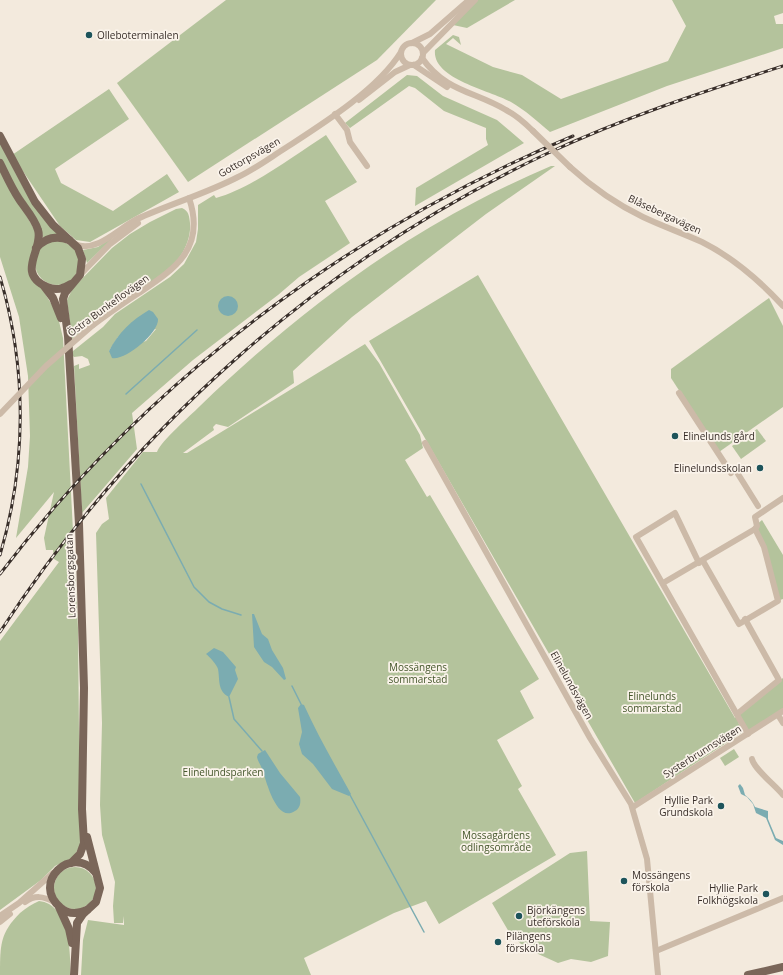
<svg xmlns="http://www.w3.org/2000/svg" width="783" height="975" font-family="'Open Sans',sans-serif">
	<rect width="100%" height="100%" fill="#f3eadd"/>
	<g fill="#b4c39c" fill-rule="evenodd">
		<polygon points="226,0 436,0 377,60 188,182 117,83"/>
		<polygon points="478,0 515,0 467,28 453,25"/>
		<path d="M672,0H783V13L774,16L776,24H783V48L667,86L550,132C538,122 525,110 511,102C490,90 432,79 435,50L453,35L459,37L461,45L453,38L446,44L493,67L522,75L561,99L668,61L686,26Z"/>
		<polygon points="407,75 417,76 443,96 497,120 524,143 415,206 416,188 488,145 486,139 486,128 444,111 415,88 409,86 350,128 345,123"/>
		<polygon points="109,89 129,119 55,169 61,183 113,211 167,174 179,192 90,242 76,240 60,226 12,155"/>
		<path d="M326,135L357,182L325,201L350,243L299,277L278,295L193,360L132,413L137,449L82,513L74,366L79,364V369L90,365L88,359L82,356L74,357L72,355L73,351L103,327L115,314L170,277L184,264L196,242L198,229V205L214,195L216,198C250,189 295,155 326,135ZM156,329L146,341L109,351L118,337Z"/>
		<path d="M0,142C17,175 31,209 58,234L43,238C40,213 7,184 0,158C0,153 0,147 0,142Z"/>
		<path d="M551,166H555L486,214L434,254L352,317L293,371L294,383L228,427L216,424L213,427L214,430L183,453H187L365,344L379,363L420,435L423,448L405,460L427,497L430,495L539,679L520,691L534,718L497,740L522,786L518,789L556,855L439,924L426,901L394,913L304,958L311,975H81L83,940L88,920L124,925V916L123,923H114L113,906L115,882L102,835L100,805L102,723L96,533L102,524L109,519L106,498L143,452H157C161,441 190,416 200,406C282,327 375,254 477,201C501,188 526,177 551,166Z"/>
		<path d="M0,169L35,231C38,244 29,255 29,268L57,313L63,338L78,628L80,845L74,857L55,866L41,880L0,910V641L59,562L54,559L53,550H46L44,538L54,492L16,538L28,467L30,436L28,376L19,317L0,257Z"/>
		<path d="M182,208C189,211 189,216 190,223C191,234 187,246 181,255C171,272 142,287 126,298C107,311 90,325 72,339L67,300L73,288L112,248L130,234L150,222L176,209Z"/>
		<polygon points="118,233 87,263 83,250 98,247"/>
		<circle cx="57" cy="263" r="22"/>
		<polygon points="478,275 735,718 783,678 783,710 748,734 738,722 743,732 635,803 369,341"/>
		<polygon points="769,298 783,326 783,407 719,452 671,378 671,369"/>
		<polygon points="757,429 766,441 741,459 732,446"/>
		<polygon points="762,520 783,555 783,599 780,600 770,564 754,527"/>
		<polygon points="734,749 739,757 725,766 720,758"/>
		<polygon points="587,851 590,921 610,922 608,956 591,962 571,959 558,963 525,948 509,932 492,903 570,853"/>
		<circle cx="75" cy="888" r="21"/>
		<path d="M39,901C69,904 71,952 70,975H0C0,945 0,933 20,913C26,908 32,904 39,901Z"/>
	</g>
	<g fill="#7bacb1">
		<circle cx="228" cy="306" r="10"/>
		<path d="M149,310L153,312L158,319C159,333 125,361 112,358L109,351C118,333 132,320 149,310Z"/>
		<polygon points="252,614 254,614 262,634 268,639 272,650 283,668 286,679 284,680 272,667 264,662 254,647"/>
		<path d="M214,648L223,652L236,667L235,670L238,679L229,697C217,691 220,679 218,669C217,665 209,656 206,654Z"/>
		<path d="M301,704L304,705C318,736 335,765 351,794L349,796L332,789L313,764L302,754L299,744L302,732L298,708Z"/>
		<path d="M265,750L280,773L300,797C301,803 300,808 295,811C276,824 266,779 262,769C261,765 258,762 257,757L258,754Z"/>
		<path d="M740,784L743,788L745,795C749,798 753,802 755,807L768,811V819L776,838L783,841V845L775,840L766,818L756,813L753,804L747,797L741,794L738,786Z"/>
	</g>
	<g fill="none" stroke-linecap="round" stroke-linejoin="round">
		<g stroke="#7bacb1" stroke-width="1.5">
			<polyline points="126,394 197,330"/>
			<polyline points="141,484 194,587 209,602 222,609 241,615"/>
			<polyline points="292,686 301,704"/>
			<polyline points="229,697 234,719 262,751"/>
			<polyline points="350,795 424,932"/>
		</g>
		<g stroke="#ccbaa8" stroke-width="6">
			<polyline points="412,43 430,34 469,0"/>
			<circle cx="412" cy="54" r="11"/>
			<polyline points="423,53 475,0"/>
			<path d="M422,58C446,92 474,91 506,110C516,115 525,123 533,131"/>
			<polyline points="414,65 447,87"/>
			<polyline points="359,100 395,72 410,65"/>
			<polyline points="335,114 347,130 350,142 367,166"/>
			<path d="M570,167C592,187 616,204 643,217C662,226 682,233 702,242C732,257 760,281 783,306"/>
			<path d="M75,244C96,254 119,228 137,219C170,204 205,194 238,177C255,169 271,157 287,147C324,123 378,89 401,52"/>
			<polyline points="80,275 110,244 138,223"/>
			<path d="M93,325C108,314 123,303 139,293C176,268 206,248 189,198"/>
			<polyline points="679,393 731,473"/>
			<polyline points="425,443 590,738 631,804 647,859 658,975"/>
			<polyline points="738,474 758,506"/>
			<polyline points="703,561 739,624 778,601 764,547 755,529"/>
			<polyline points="699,563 675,513 636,537 748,734"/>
			<polyline points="663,583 755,529 757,526 755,517 783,498"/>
			<polyline points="737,714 779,680 745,619"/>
			<polyline points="778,715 783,723"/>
			<path d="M752,759C754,769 776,786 783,795"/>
			<polyline points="633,807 783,711"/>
			<path d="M25,902C35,895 43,896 54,902"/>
			<polyline points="0,916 19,903 53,873"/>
			<polyline points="0,922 10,914"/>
			<polyline points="656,951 783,898"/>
		</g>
		<g stroke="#7a6659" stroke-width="8">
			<polyline points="0,136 35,202 53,225 78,248 82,259 80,275 65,293 63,299 68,336 79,524 84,688 82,809 84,843 80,854 71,863"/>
			<path d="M0,163C6,175 11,187 19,199C25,208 35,219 38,230C44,249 15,273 47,287C56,291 63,289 71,284"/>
			<path d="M36,248C45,238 56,235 69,240"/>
			<polyline points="44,286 53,298 61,318"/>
			<polyline points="59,907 69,929 72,943"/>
			<path d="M87,910C78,914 69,915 61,908C30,883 72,844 95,872"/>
			<polyline points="74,975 77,923 83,914 96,902 100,888 87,837"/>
			<polyline points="748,975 783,967"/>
		</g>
		<defs>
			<g id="rail">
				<path d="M0,277C27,368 27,463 0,555"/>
				<path d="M0,574C148,380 349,230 573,136"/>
				<path d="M0,632C133,427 324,259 546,154C623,118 702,92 783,66"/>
			</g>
		</defs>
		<use href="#rail" stroke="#382e29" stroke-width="3"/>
		<use href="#rail" stroke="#faf3ea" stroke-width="1.5" stroke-dasharray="4.5" stroke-linecap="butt"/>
		<g stroke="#ccbaa8" stroke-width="6">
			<polyline points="533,131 570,167"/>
			<polyline points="0,414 46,366 93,325"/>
		</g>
	</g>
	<g fill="#1d545b" stroke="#faf3ea" stroke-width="1.5">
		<circle cx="89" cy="35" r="4"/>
		<circle cx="675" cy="436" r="4"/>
		<circle cx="760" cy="468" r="4"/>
		<circle cx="721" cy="806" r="4"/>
		<circle cx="624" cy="881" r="4"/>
		<circle cx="766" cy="894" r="4"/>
		<circle cx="519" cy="916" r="4"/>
		<circle cx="498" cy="942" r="4"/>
	</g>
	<g text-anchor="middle" stroke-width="3.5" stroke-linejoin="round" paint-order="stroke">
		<g font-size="10" fill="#382e29" stroke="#faf3ea" text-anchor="start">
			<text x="97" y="39">Olleboterminalen</text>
			<text x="683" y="440">Elinelunds gård</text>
			<text x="752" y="472" text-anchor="end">Elinelundsskolan</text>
			<text x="713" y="804" text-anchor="end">Hyllie Park<tspan x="713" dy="12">Grundskola</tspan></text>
			<text x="632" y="879">Mossängens<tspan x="632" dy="12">förskola</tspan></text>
			<text x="758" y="892" text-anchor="end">Hyllie Park<tspan x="758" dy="12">Folkhögskola</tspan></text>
			<text x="527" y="914">Björkängens<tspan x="527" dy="12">uteförskola</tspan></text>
			<text x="506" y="940">Pilängens<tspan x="506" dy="12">förskola</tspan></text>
		</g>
		<g font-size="10" fill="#382e29" stroke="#faf3ea">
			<text transform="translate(249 157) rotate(-30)" y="4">Gottorpsvägen</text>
			<text transform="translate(665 214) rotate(25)" y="4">Blåsebergavägen</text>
			<text transform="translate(108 305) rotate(-36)" y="4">Östra Bunkeflovägen</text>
			<text transform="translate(70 576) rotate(-92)" y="4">Lorensborgsgatan</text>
			<text transform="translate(572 685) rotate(61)" y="4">Elinelundsvägen</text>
			<text transform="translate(702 751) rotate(-32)" y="4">Systerbrunnsvägen</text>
		</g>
		<g font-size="10" fill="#45572c" stroke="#faf3ea">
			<text x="418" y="671">Mossängens<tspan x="418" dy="12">sommarstad</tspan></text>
			<text x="652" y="700">Elinelunds<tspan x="652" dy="12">sommarstad</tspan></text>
			<text x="223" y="776">Elinelundsparken</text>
			<text x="496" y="839">Mossagårdens<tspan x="496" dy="12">odlingsområde</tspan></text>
		</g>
	</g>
</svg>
